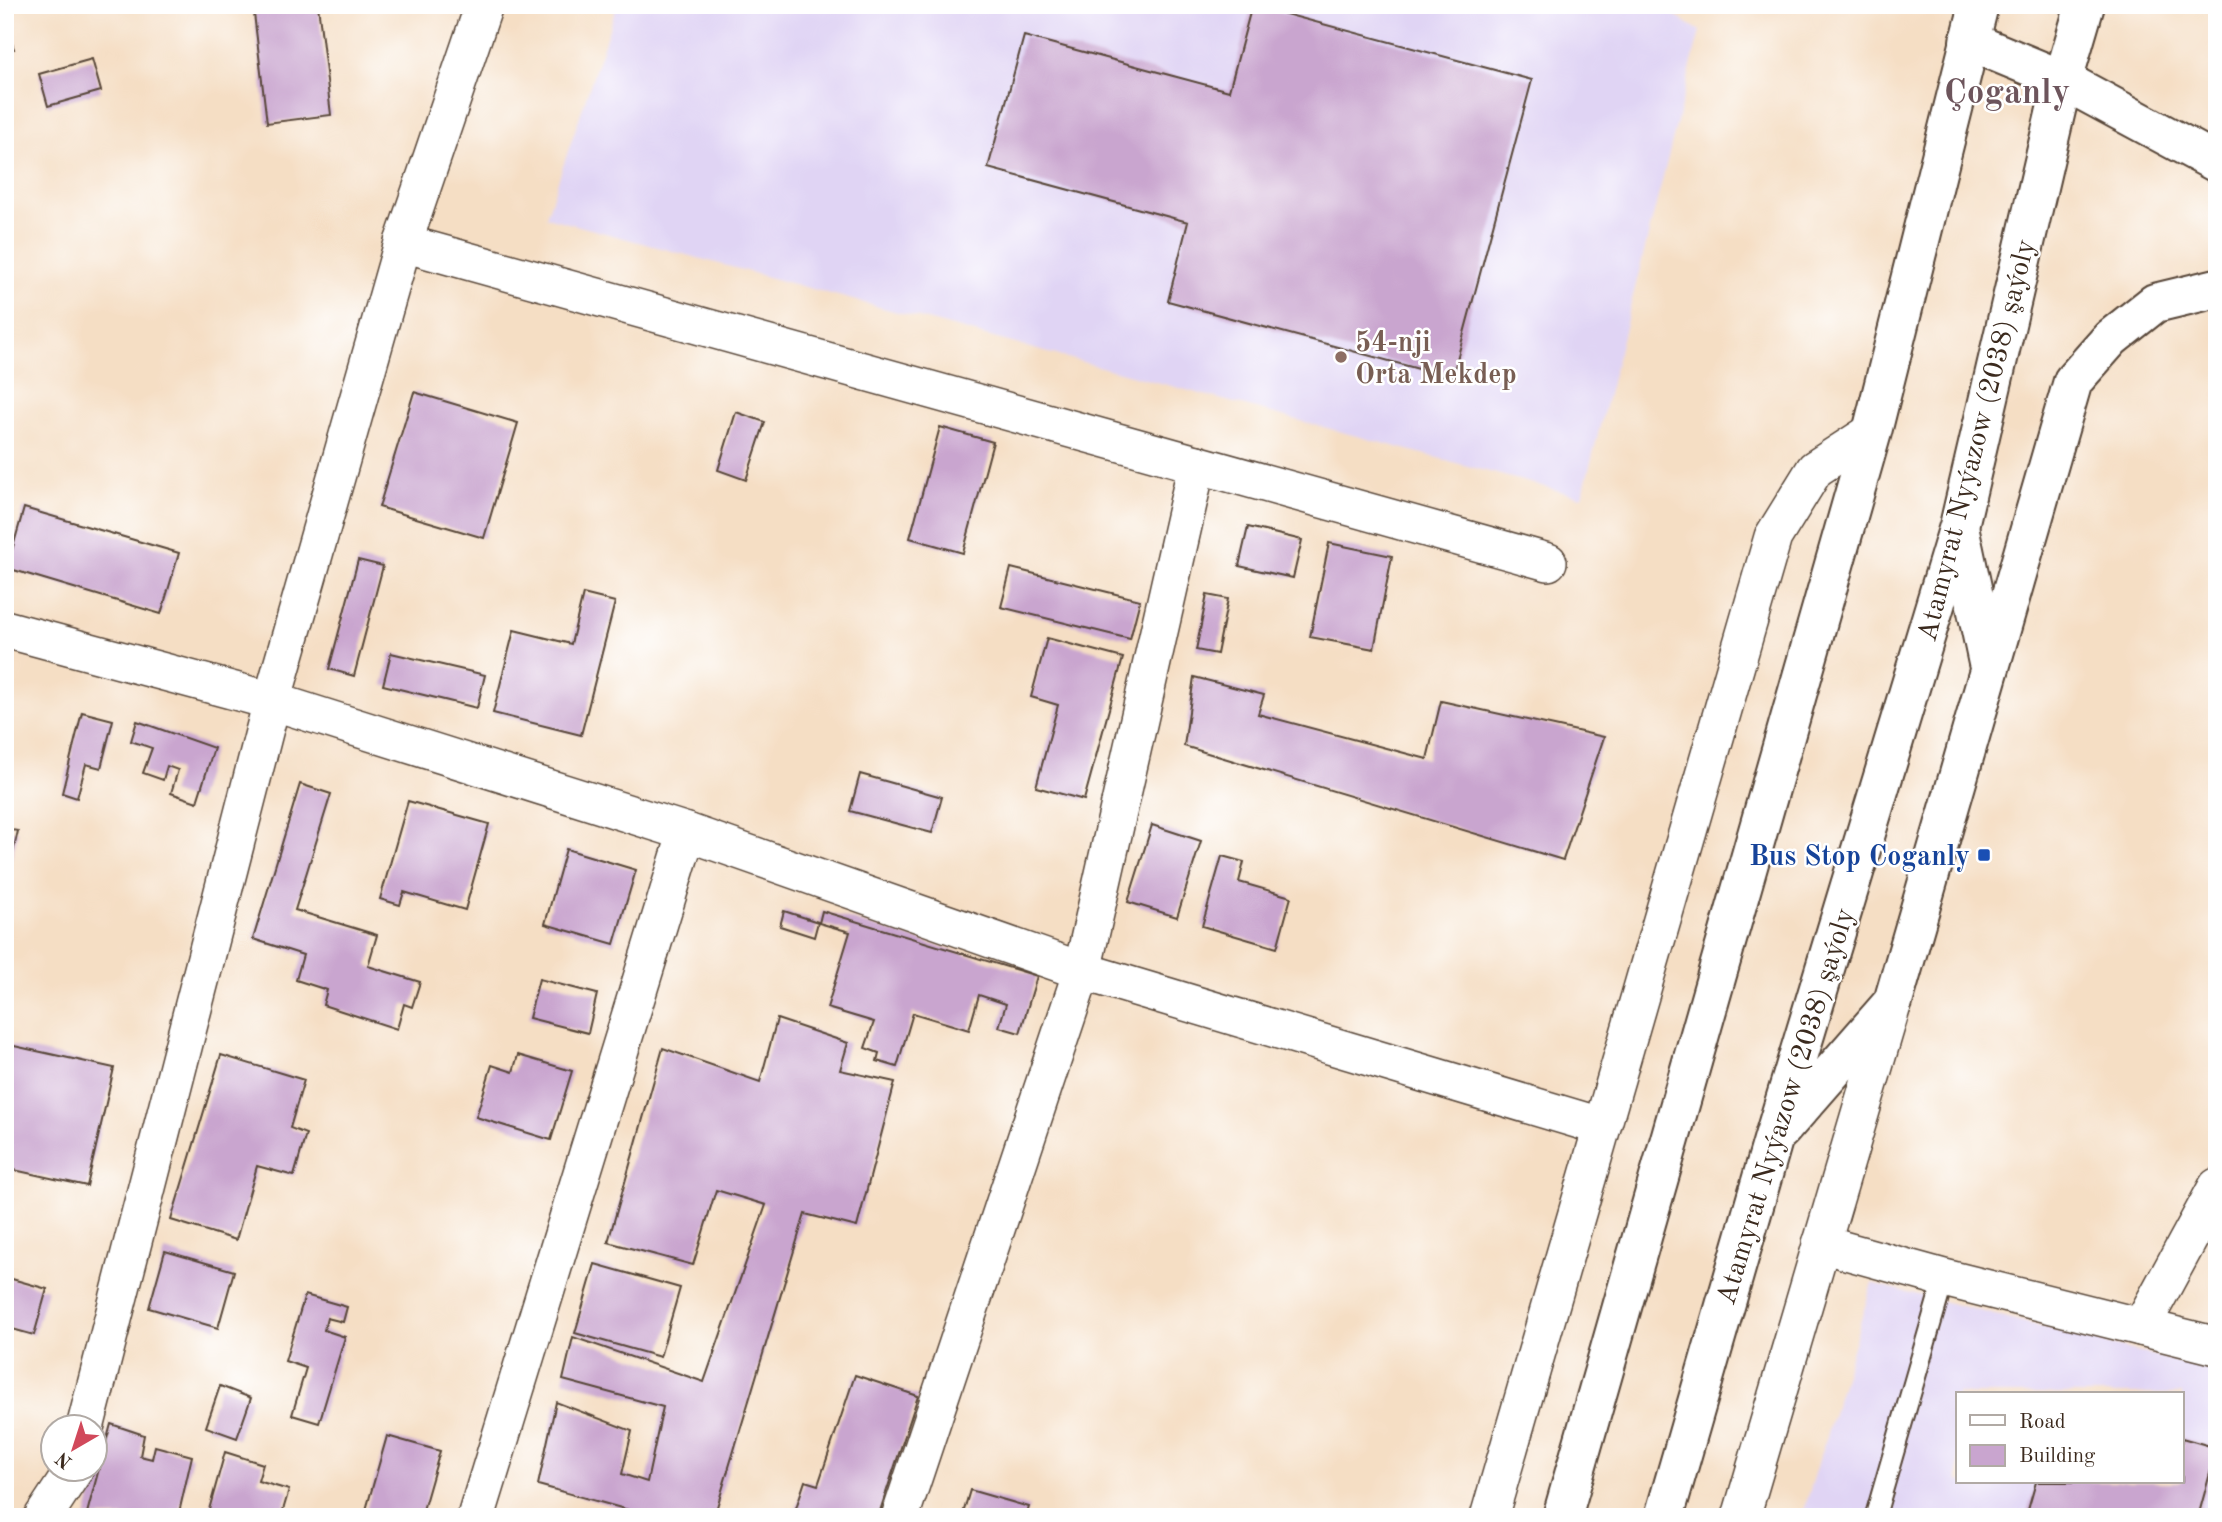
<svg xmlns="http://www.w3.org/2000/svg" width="2222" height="1522" font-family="'Old Standard TT',serif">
	<rect width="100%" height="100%" fill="#fff"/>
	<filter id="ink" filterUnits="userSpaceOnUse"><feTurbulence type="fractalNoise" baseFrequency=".0143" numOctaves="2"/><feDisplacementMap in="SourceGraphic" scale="14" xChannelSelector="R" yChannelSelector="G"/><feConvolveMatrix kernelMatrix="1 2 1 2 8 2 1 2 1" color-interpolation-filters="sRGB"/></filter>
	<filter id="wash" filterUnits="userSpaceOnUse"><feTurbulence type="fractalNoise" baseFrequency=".00686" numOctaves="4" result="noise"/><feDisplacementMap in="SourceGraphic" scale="28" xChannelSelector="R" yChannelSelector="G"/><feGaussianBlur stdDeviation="1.57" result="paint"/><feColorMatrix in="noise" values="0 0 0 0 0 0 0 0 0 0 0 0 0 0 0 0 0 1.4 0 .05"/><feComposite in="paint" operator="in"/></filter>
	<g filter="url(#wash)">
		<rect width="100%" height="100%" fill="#f5dec4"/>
		<g fill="#e0d4f4" fill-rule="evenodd">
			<polygon points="617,5 1658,5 1700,31 1582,497 546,217"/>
			<path d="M1872,1283L2217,1372V1517H1802ZM1958,1394H2182V1482H1958Z"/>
		</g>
		<g id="blocks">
			<g fill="#c9a5cf">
				<polygon points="253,5 318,5 331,115 267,123"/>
				<polygon points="1252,5 1532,80 1452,378 1168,301 1188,222 988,168 1024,36 1229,91"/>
				<polygon points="5,23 14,49 5,51"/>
				<polygon points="92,59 101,91 48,106 39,74"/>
				<polygon points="414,392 518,423 484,538 379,507"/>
				<polygon points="736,412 765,422 746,480 718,470"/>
				<polygon points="940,427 993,442 963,553 910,538"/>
				<polygon points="24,508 179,553 161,614 7,568"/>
				<polygon points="1248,527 1302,540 1293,578 1239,566"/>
				<polygon points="1329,543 1392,556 1374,649 1310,637"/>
				<polygon points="358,560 383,566 354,676 329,669"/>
				<polygon points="1011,568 1140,600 1130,639 1001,607"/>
				<polygon points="583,594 615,602 581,735 493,713 514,630 571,644"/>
				<polygon points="1207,595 1228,599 1217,654 1196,650"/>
				<polygon points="1047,638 1123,658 1084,800 1036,787 1058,705 1031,697"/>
				<polygon points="391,653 485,675 477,708 383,685"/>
				<polygon points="1194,677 1264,695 1258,714 1427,759 1441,701 1604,737 1563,860 1184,746"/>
				<polygon points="82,712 113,720 101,768 86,764 77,798 62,793"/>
				<polygon points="137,721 214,748 197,802 171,793 178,770 167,766 163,780 143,773 152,748 131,741"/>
				<polygon points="860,774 942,797 932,833 850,811"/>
				<polygon points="300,784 331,794 295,910 377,935 368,966 420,982 412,1007 404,1004 397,1029 323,1005 327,990 296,980 303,955 253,939"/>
				<polygon points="408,801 489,824 465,910 404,892 400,905 380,899"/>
				<polygon points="1152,825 1201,841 1177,917 1128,902"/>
				<polygon points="5,829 18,831 9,869 5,868"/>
				<polygon points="566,849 636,870 614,944 545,924"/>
				<polygon points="1222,856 1244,862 1239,882 1291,897 1277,948 1202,926"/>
				<polygon points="784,911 818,922 814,937 780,926"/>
				<polygon points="822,911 1037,976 1020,1033 999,1027 1006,1004 979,995 969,1030 913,1013 897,1067 877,1061 879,1053 865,1048 874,1022 827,1008 850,932 819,923"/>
				<polygon points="539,979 597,994 588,1033 529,1018"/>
				<polygon points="777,1019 848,1043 840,1070 895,1082 857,1227 805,1214 714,1517 654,1517 538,1485 556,1402 632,1431 622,1474 647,1482 663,1407 563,1380 573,1337 704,1382 766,1205 716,1190 693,1265 608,1242 663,1048 760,1082"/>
				<polygon points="5,1044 114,1068 87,1186 5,1168"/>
				<polygon points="221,1055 304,1080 290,1128 306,1134 294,1176 257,1166 236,1240 171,1220"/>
				<polygon points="518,1055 572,1071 551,1140 476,1117 492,1065 513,1072"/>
				<polygon points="165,1251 234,1271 218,1328 149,1308"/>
				<polygon points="595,1264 680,1288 660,1357 575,1333"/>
				<polygon points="5,1277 47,1289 34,1335 5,1327"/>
				<polygon points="305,1295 347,1307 343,1322 327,1318 324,1330 345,1337 319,1423 292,1415 306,1368 285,1361"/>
				<polygon points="855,1375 918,1396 878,1517 822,1517 796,1508 805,1481 818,1485"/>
				<polygon points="220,1386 251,1398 237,1438 206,1427"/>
				<polygon points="111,1424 144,1435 140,1456 152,1459 155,1446 192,1456 178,1517 86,1517"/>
				<polygon points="387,1436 440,1451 421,1517 364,1517"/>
				<polygon points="2182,1438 2217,1448 2198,1517 2026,1517 2036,1482 2182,1482"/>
				<polygon points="225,1452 263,1464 258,1481 289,1490 281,1517 207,1517"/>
				<polygon points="970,1490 1029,1507 1026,1517 962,1517"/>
			</g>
		</g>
	</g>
	<g filter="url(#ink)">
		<use href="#blocks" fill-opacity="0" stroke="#574537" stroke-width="2"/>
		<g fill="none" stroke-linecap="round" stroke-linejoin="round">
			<defs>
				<polyline id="service" points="1875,1517 1944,1278"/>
				<g id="minor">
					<polyline points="403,243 1548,562"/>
					<polyline points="5,629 272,701 687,832 1082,971 1600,1126"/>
					<polyline points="1821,1244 1944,1278 2217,1346"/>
					<polyline points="2141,1327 2217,1187"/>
					<polyline points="85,1428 272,701 403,243 484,5"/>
					<polyline points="43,1517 74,1470"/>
					<polyline points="476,1517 687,832"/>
					<polyline points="900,1517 1082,971 1197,464"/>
					<polyline points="1489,1517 1773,537 1815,469 1872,432"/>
					<polyline points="1741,1517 1893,1002"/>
				</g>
				<polyline id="tertiary" points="1969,41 2063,80 2217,163"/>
				<g id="primary">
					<polyline points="1960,531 1988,663"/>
					<polyline points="1781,1130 1893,1002 2073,381 2111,338 2155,303 2217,288"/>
					<polyline points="1562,1517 1872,432 1979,5"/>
					<polyline points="1664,1517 1773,1140 1959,526 2063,80 2085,5"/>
				</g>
			</defs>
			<use href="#service" stroke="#574537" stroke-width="23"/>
			<use href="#minor" stroke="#574537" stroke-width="40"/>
			<use href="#tertiary" stroke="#574537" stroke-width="42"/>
			<use href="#primary" stroke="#574537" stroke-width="42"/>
			<use href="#service" stroke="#fff" stroke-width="19"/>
			<use href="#minor" stroke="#fff" stroke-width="37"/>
			<use href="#tertiary" stroke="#fff" stroke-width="38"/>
			<use href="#primary" stroke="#fff" stroke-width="38"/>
		</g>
	</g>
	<circle fill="#8d6e63" stroke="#fff" stroke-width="2.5" cx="1341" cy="357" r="7"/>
	<rect fill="#1a4fb4" stroke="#fff" stroke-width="2.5" x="1977" y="848" width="14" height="14" rx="3.5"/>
	<g text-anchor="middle" stroke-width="5" stroke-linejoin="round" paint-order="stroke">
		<g font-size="28" font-weight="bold" fill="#785e54" stroke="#fff" text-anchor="start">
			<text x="1355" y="351">54-nji<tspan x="1355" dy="32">Orta Mekdep</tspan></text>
		</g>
		<g font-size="28" fill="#3b2a1e" stroke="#fff">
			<text transform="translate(1975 440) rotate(-76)" y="10">Atamyrat Nyýazow (2038) şaýoly</text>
			<text transform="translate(1784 1106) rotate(-73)" y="10">Atamyrat Nyýazow (2038) şaýoly</text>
		</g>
		<g font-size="28" font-weight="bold" fill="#164399" stroke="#fff" text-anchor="end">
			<text x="1970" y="865">Bus Stop Coganly</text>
		</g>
		<g font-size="35" font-weight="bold" fill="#6d555c" stroke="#fff">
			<text x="2007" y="103">Çoganly</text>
		</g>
	</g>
	<rect width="2222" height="1522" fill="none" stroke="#fff" stroke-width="28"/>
	<rect x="1956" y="1392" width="228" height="91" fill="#ffffff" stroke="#b1aaa5" stroke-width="2"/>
	<rect x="1970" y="1415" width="35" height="10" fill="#ffffff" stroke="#b1aaa5" stroke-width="2"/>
	<text x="2019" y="1428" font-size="21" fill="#3b2a1e">Road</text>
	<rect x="1970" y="1445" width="35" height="21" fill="#c9a5cf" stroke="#b1aaa5" stroke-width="2"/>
	<text x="2019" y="1462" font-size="21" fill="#3b2a1e">Building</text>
	<g transform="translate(74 1448) rotate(219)"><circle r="33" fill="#ffffff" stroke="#b1aaa5" stroke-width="2"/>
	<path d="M0-5L12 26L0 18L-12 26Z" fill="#d1495b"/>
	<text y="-10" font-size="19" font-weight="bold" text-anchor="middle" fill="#3b2a1e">N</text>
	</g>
</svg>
